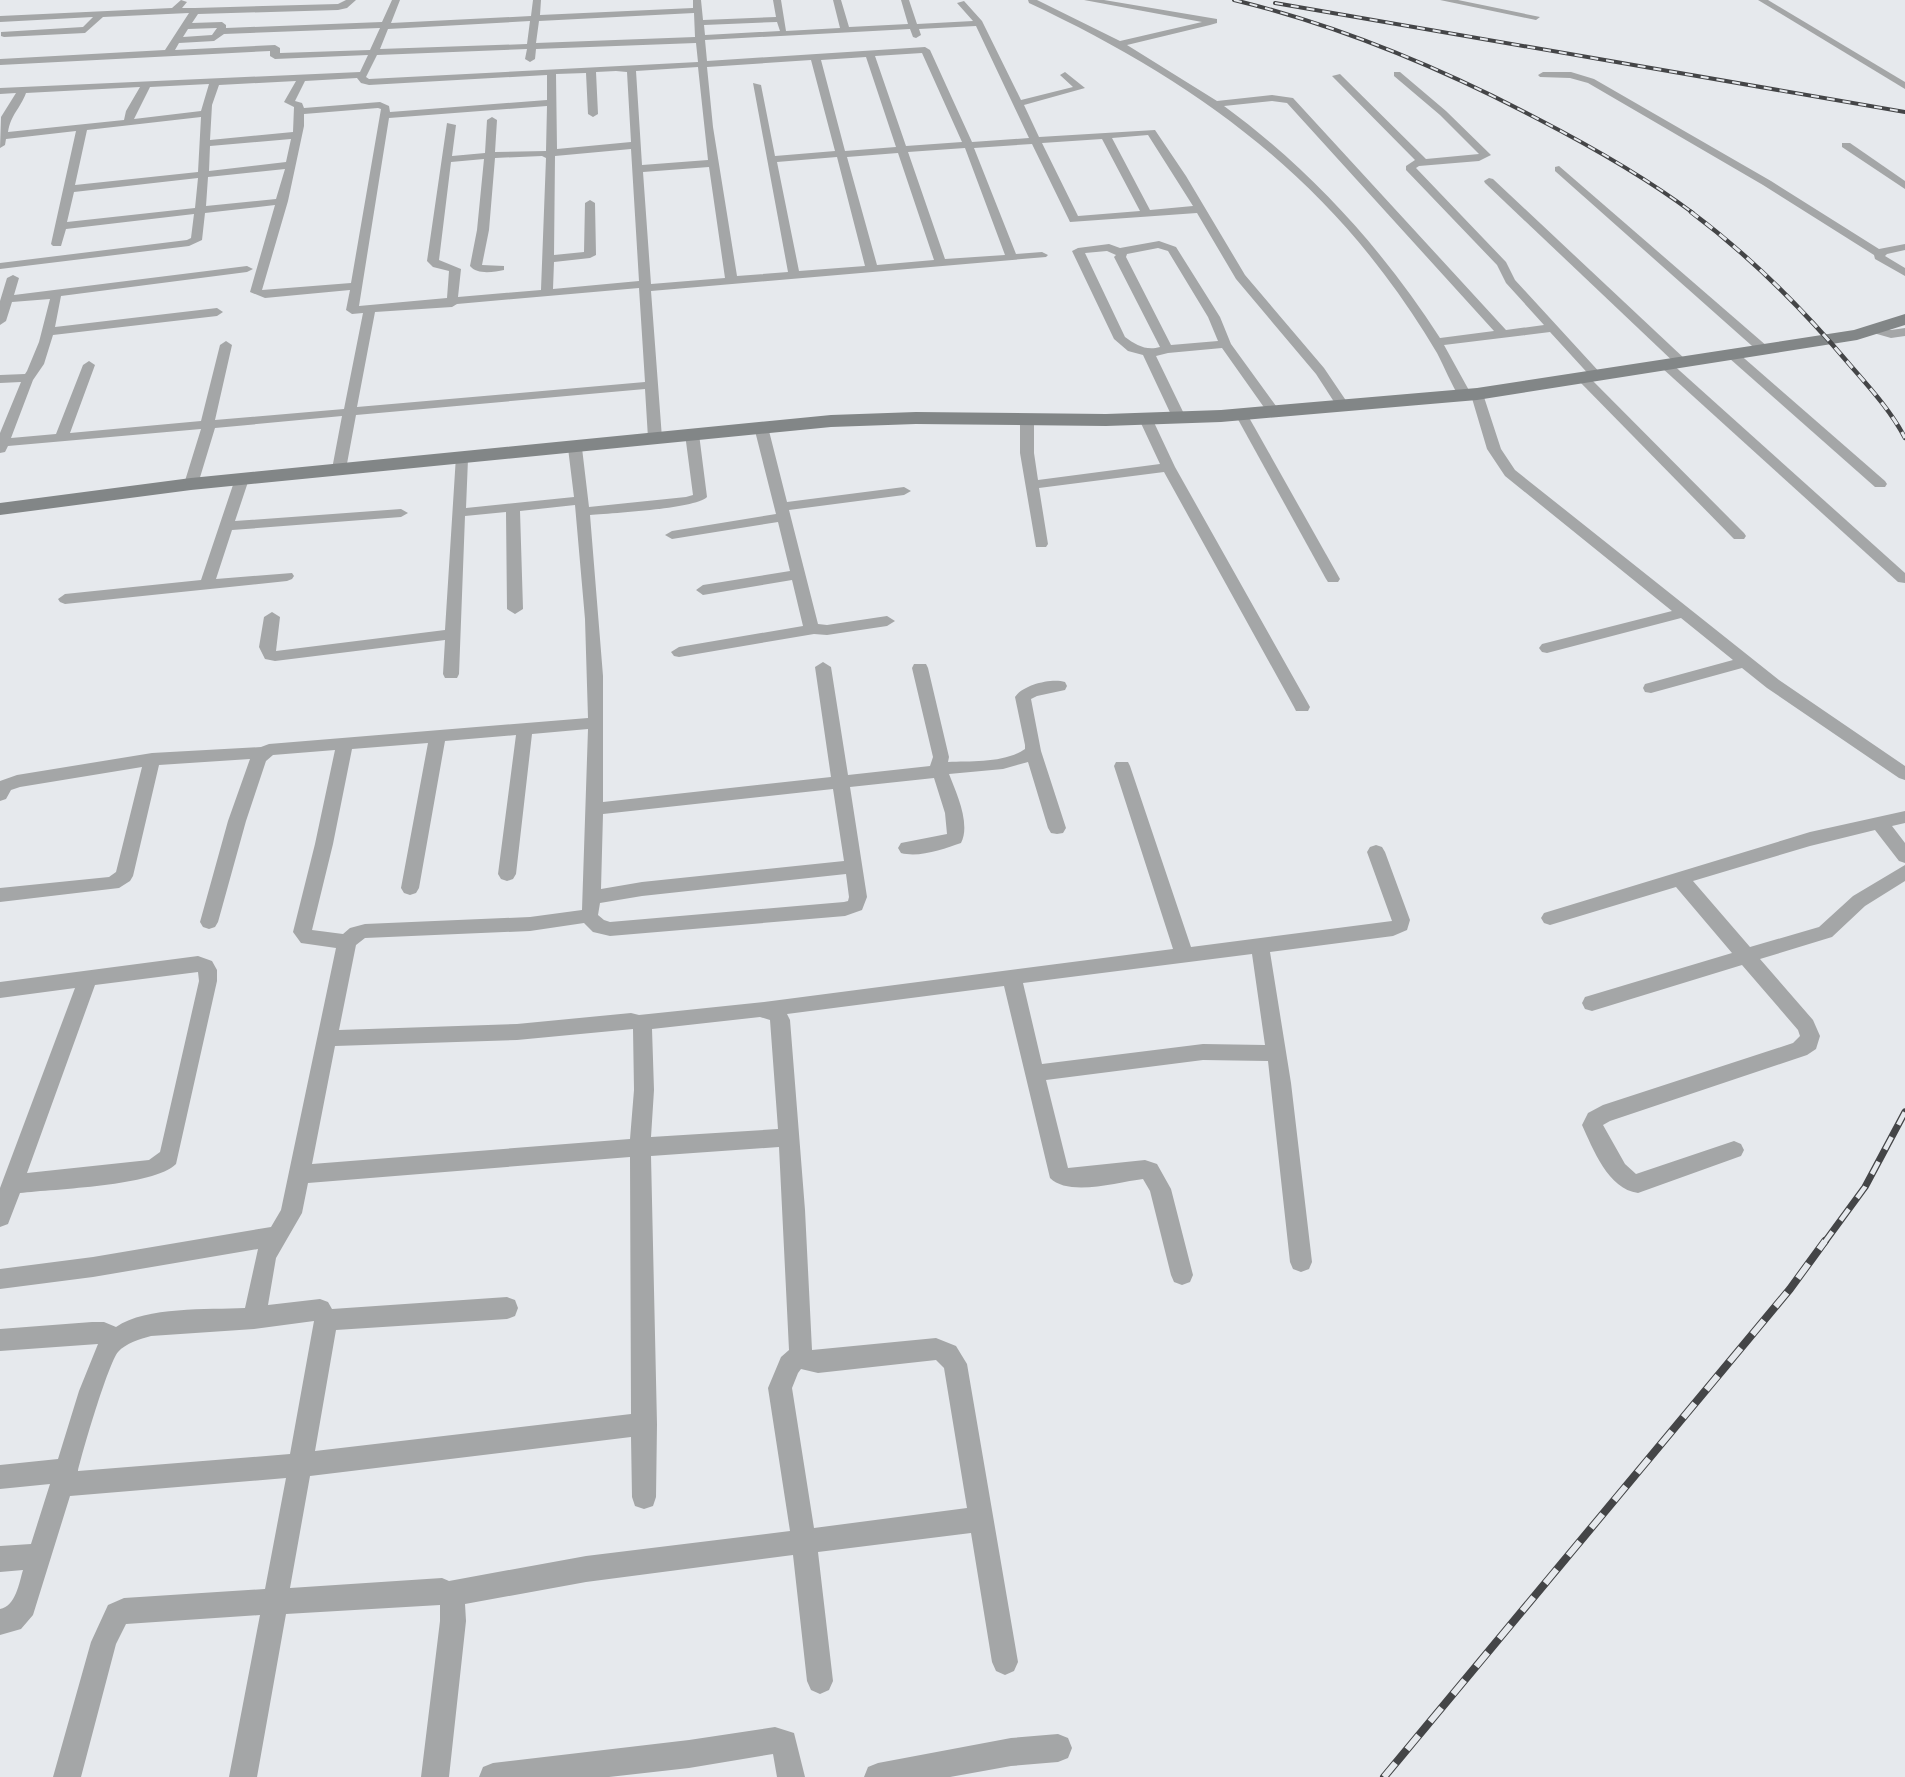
<svg xmlns="http://www.w3.org/2000/svg" width="1905" height="1777" font-family="'Space Grotesk',sans-serif">
	<rect width="100%" height="100%" fill="#e6e9ed"/>
	<g fill="none" stroke-linecap="round" stroke-linejoin="round">
		<g fill="#a4a6a7" fill-rule="evenodd">
			<path d="M181,0L187,2L182,8H195L338,4L346,0H356L347,8L338,10L198,14L192,23L222,22L226,25V28L382,22L392,0H400L391,23L531,16L533,0H541L540,15L693,8V0H701L703,20L776,17L773,0H781L786,31L840,28L833,0H841L849,27L908,24L901,0H909L917,24L973,21L957,3L964,1L982,21L1021,100L1073,87L1060,75L1065,72L1085,88L1024,105L1039,137L1155,130L1186,176L1245,275L1324,368L1349,405L1348,408H1338L1316,374L1236,279L1197,213L1070,222L1032,144L974,148L1016,254L1042,252L1048,255L1046,257L651,291L662,438L660,441H650L648,438L645,389L356,415L346,469L339,473L332,469L342,416L215,428L198,484L191,488L184,484L201,429L8,446L5,452L0,453V433L21,382L0,383V375L25,374L27,371L39,342L50,299L12,302L6,321L0,325V301L7,278L13,275L19,278L14,295L247,266L253,269L247,272L61,296L55,327L217,308L223,312L217,316L53,335L44,364L33,380L11,438L56,434L83,365L89,361L95,365L70,433L201,421L220,345L226,341L232,345L215,420L344,409L363,313L352,314L346,310L350,290L265,298L250,292L275,205L205,213L202,240L189,246L0,269V263L187,240L191,238L194,214L66,229L61,246H53L51,244L76,131L6,139L5,145L0,148L1,117L16,93L0,94V88L360,72L368,55L275,59L270,56V51L0,65V59L165,50L189,13L103,17L85,33L4,37L1,36V32L83,27L93,17L0,22V16L172,8ZM694,13L695,37L536,43L539,21ZM530,21L527,44L380,49L388,29ZM777,22L780,31L705,35L704,25ZM976,26L1029,138L972,142L930,50L925,47L707,61L705,40L910,29L913,37L916,38L921,35L919,29ZM217,28L212,35L183,37L188,29ZM380,28L370,50L280,53V48L275,45L175,50L179,43L214,41L224,34ZM696,43L698,62L369,79L366,77L377,55L527,49L525,59L530,62L535,59L536,49ZM922,53L962,142L906,146L875,56ZM866,57L896,147L845,151L821,60ZM811,60L835,151L775,156L761,85L753,83L788,272L737,276L713,127L707,67ZM698,67L708,160L642,165L636,71ZM616,71L627,72L631,142L557,149L556,74L586,73L588,114L593,117L598,114L596,72ZM547,75V100L390,112L389,106L380,102L304,108L302,103L295,101L305,81L357,78L361,83L369,85ZM296,81L284,102L294,107L293,132L210,140L212,105L219,85ZM209,84L201,111L134,119L150,87ZM140,87L126,111L124,120L8,132C11,114 20,109 26,93ZM547,106L546,151L495,152L497,120L492,117L487,120L485,153L452,156L456,125L447,123L427,261L433,267L449,271L447,298L359,306L389,118ZM378,108L381,109L351,283L262,290L288,201L304,126V114ZM201,117L198,172L75,185L87,130ZM1148,135L1193,206L1150,210L1112,138ZM291,139L286,162L209,171L210,146ZM1102,139L1140,211L1078,216L1042,143ZM965,148L1005,255L945,259L908,152ZM631,149L639,281L553,289L554,262L590,258L596,255L595,203L590,200L585,203L584,252L554,255L555,156ZM898,153L934,260L877,265L847,157ZM542,156L546,158L541,290L458,297L461,269L439,260L451,162L484,159L477,230L470,266C477,275 494,272 504,270V266L482,265L489,230L495,158ZM837,157L865,266L799,271L777,162ZM709,167L725,278L651,284L643,172ZM285,169L276,199L206,206L208,177ZM198,178L195,208L67,222L74,192ZM639,288L645,382L357,407L375,312L452,307L457,304Z"/>
			<path d="M1028,0H1037L1120,41L1202,22L1084,0H1104L1217,19V23L1210,25L1127,45L1217,101L1272,95L1293,98L1506,330L1544,325L1506,283L1497,265L1406,170V166L1415,160L1332,76L1340,74L1426,159L1479,154L1440,115L1394,76V72H1400L1446,111L1491,155L1479,161L1419,166L1416,168L1506,262L1515,280L1603,376L1597,380L1593,379L1550,332L1444,345L1471,394L1477,390L1483,394L1501,449L1515,470L1779,680L1905,766V780L1899,778L1767,688L1742,668L1651,693L1645,692L1643,688L1645,684L1733,660L1681,618L1547,653L1542,652L1539,648L1542,644L1672,611L1505,476L1487,449L1471,395L1465,399L1460,398C1451,384 1445,368 1437,353C1421,326 1403,299 1384,274C1291,150 1168,68 1029,3ZM1272,101L1287,103L1494,331L1440,338C1382,248 1310,169 1224,106Z"/>
			<polygon points="1440,0 1458,0 1540,17 1536,20"/>
			<polygon points="1758,0 1768,0 1905,82 1905,89"/>
			<polygon points="1543,72 1571,72 1594,79 1771,181 1879,249 1905,244 1905,250 1887,254 1885,256 1905,268 1905,276 1875,259 1874,255 1763,185 1588,83 1570,78 1540,77 1538,75"/>
			<polygon points="1842,143 1850,143 1905,181 1905,189 1842,147"/>
			<polygon points="1559,166 1768,347 1770,350 1768,353 1760,353 1555,171 1555,167"/>
			<polygon points="1489,178 1493,179 1686,360 1688,363 1686,366 1678,366 1485,183 1484,181"/>
			<path d="M1159,241L1176,247L1220,317L1231,344L1279,410L1278,413H1268L1222,348L1168,353L1156,356L1186,418L1184,421H1174L1143,355L1128,351L1114,339L1072,251L1078,248L1109,244L1120,248ZM1158,248L1168,251L1208,317L1218,341L1171,345L1126,257L1127,254ZM1107,251L1116,255L1114,257L1160,347C1146,351 1136,345 1125,337L1085,253Z"/>
			<polygon points="1874,325 1891,330 1905,328 1905,336 1891,338 1870,332 1868,329"/>
			<polygon points="1733,351 1737,352 1885,481 1887,484 1885,487 1875,487 1729,358 1727,355 1729,352"/>
			<polygon points="1666,361 1670,362 1905,573 1905,583 1898,582 1662,368 1660,365 1662,362"/>
			<polygon points="1583,374 1587,375 1744,533 1746,536 1744,539 1734,539 1579,381 1577,378"/>
			<polygon points="1241,410 1247,414 1340,579 1338,582 1328,582 1326,579 1235,414"/>
			<polygon points="1027,415 1034,419 1034,453 1038,480 1160,464 1139,419 1141,416 1151,416 1175,467 1310,707 1308,711 1296,711 1294,707 1164,472 1039,488 1048,544 1046,547 1036,547 1020,453 1020,419"/>
			<polygon points="761,423 768,427 787,502 904,487 911,491 904,495 789,510 818,624 827,625 887,616 895,621 887,626 827,635 814,634 679,657 674,656 671,652 679,647 803,626 792,580 703,595 696,590 703,585 790,571 778,522 672,539 665,535 672,531 776,514 754,427"/>
			<path d="M692,430L699,434L707,497C695,509 612,513 590,515L603,676V802L831,777L815,667L823,662L831,667L848,775L930,766L933,757L912,668L914,664H926L928,668L949,757L948,762C972,761 1005,763 1025,749V745L1015,697C1023,685 1051,678 1065,682L1067,686L1065,690L1037,696L1031,699L1041,751L1066,828L1063,833L1057,834L1051,833L1048,828L1028,762L1003,769L949,774C956,792 971,824 961,843C944,849 919,858 901,853L898,848L901,843L947,834L945,813L934,778L850,787L867,897L862,910L845,916L610,936L593,932L584,923L530,931L365,938L356,945L339,1030L517,1024L631,1013L639,1015L764,1002L1173,949L1114,766L1116,762H1128L1130,766L1191,947L1392,921L1367,852L1370,847L1376,845L1382,847L1385,852L1410,920L1407,930L1393,936L1270,952L1291,1083L1312,1262L1309,1269L1301,1272L1293,1269L1290,1262L1268,1061L1203,1060L1046,1080L1068,1168L1145,1160L1157,1164L1171,1189L1193,1275L1190,1282L1182,1285L1174,1282L1171,1275L1150,1191L1143,1179C1118,1182 1069,1197 1050,1178L1004,986L787,1014L790,1020L805,1210L812,1350L936,1338L956,1346L967,1364L1018,1662L1014,1671L1005,1675L996,1671L992,1662L971,1533L818,1552L833,1681L829,1690L820,1694L811,1690L807,1681L793,1555L586,1582L465,1604L466,1621L449,1777H421L440,1621V1605L286,1614L257,1777H229L260,1615L126,1624L116,1644L81,1777H53L91,1642L108,1605L124,1598L265,1589L286,1478L70,1496L33,1615L21,1629L0,1635V1609C16,1606 19,1583 23,1570L0,1572V1546L31,1544L50,1484L0,1489V1465L58,1459L79,1391L98,1344L0,1351V1329L92,1322H104L116,1327C147,1306 207,1310 245,1308L258,1249L93,1277L0,1289V1269L93,1257L271,1227L281,1210L336,948L301,943L293,932L315,844L335,750L273,755L266,761L246,821L218,922L215,927L209,929L203,927L200,922L228,821L250,759L159,765L133,876L130,881L119,888L0,902V888L109,877L116,872L142,767L20,787L11,790L6,799L0,801V781L17,775L152,753L261,747L269,744L588,718L585,619L575,505L520,511L523,609L515,614L507,609L506,512L465,516L459,674L457,678H445L443,674L445,640L275,661L265,659L259,647L264,617L272,612L280,617L276,651L445,630L456,456H466L468,459L466,508L574,497L568,448L575,444L582,448L589,507L686,497L693,495L685,434ZM588,729L582,910L530,917L365,924L350,928L343,934L312,930L333,844L352,749L428,743L401,888L404,893L410,895L416,893L419,888L445,741L516,735L498,874L501,879L507,881L513,879L516,874L532,734ZM833,789L844,861L642,882L601,889L603,814ZM846,874L849,897L848,901L844,902L610,922L604,920L598,915L600,903L642,896ZM1252,954L1265,1045L1203,1044L1042,1064L1023,983ZM760,1017L770,1020L778,1129L651,1137L654,1090L652,1029ZM633,1029L634,1090L630,1139L312,1164L335,1046L517,1040ZM779,1147L789,1350L781,1357L768,1388L790,1531L586,1556L449,1581L442,1578L290,1588L310,1476L631,1437L632,1497L635,1506L644,1509L653,1506L656,1497L657,1424L651,1156ZM630,1157L631,1414L315,1451L336,1330L507,1319L515,1316L518,1308L515,1300L507,1297L332,1309L328,1302L320,1299L268,1305L276,1258L302,1213L308,1183ZM314,1321L290,1454L78,1471C82,1453 108,1364 118,1352C126,1343 140,1339 151,1336L254,1329ZM936,1360L944,1368L967,1508L814,1528L792,1388L798,1373L801,1369L818,1373Z"/>
			<polygon points="242,475 249,479 235,521 401,509 408,513 401,517 232,530 216,579 292,573 294,576 292,579 287,581 65,604 60,602 58,599 65,594 201,580 235,479"/>
			<path d="M1905,811V823L1892,826L1905,843V863L1899,861L1875,830L1810,846L1693,881L1750,947L1819,927L1853,896L1905,865V881L1865,906L1832,937L1760,959L1813,1020L1820,1036L1816,1049L1807,1055L1610,1121L1603,1125L1625,1164L1636,1174L1734,1141L1741,1144L1744,1150L1741,1156L1638,1193C1608,1189 1593,1149 1582,1125L1588,1113L1603,1105L1793,1043L1800,1036L1798,1030L1742,965L1592,1011L1585,1009L1582,1003L1585,997L1732,953L1676,887L1550,925L1544,923L1541,918L1544,913L1810,832Z"/>
			<path d="M198,956L212,961L217,970V981L176,1164C154,1186 55,1189 20,1193L8,1224L0,1227V1188L75,988L0,998V982ZM198,972L199,981L160,1152L149,1160L27,1173L95,985Z"/>
			<polygon points="775,1727 794,1733 805,1777 777,1777 773,1754 689,1768 609,1777 479,1777 483,1767 493,1763 689,1740"/>
			<polygon points="1058,1734 1068,1738 1072,1748 1068,1758 1058,1762 1011,1766 950,1777 864,1777 868,1767 878,1763 1011,1738"/>
		</g>
		<polygon fill="#828687" fill-rule="evenodd" points="1905,314 1905,325 1857,340 1477,400 1221,422 1106,426 916,424 831,427 191,490 0,515 0,503 191,478 831,415 916,412 1106,414 1221,410 1477,388 1854,330"/>
		<defs>
			<g id="rail-far3">
				<path d="M1234,0C1341,26 1441,68 1538,119C1592,147 1645,177 1693,213"/>
				<polyline points="1275,3 1905,112"/>
			</g>
			<path id="rail-far2" d="M1691,212C1750,256 1802,308 1850,365C1870,388 1891,411 1905,438"/>
			<polyline id="rail-far1" points="1824,1243 1865,1187 1905,1112"/>
			<polyline id="rail" points="1384,1777 1790,1289 1825,1241"/>
		</defs>
		<use href="#rail-far3" stroke="#444547" stroke-width="4"/>
		<use href="#rail-far2" stroke="#444547" stroke-width="4.5"/>
		<use href="#rail-far1" stroke="#444547" stroke-width="7"/>
		<use href="#rail" stroke="#444547" stroke-width="8"/>
		<use href="#rail-far3" stroke="#e6e9ed" stroke-width="2" stroke-dasharray="8" stroke-linecap="butt"/>
		<use href="#rail-far2" stroke="#e6e9ed" stroke-width="3" stroke-dasharray="9" stroke-linecap="butt"/>
		<use href="#rail-far1" stroke="#e6e9ed" stroke-width="4.5" stroke-dasharray="14" stroke-linecap="butt"/>
		<use href="#rail" stroke="#e6e9ed" stroke-width="6" stroke-dasharray="18" stroke-linecap="butt"/>
	</g>
</svg>
